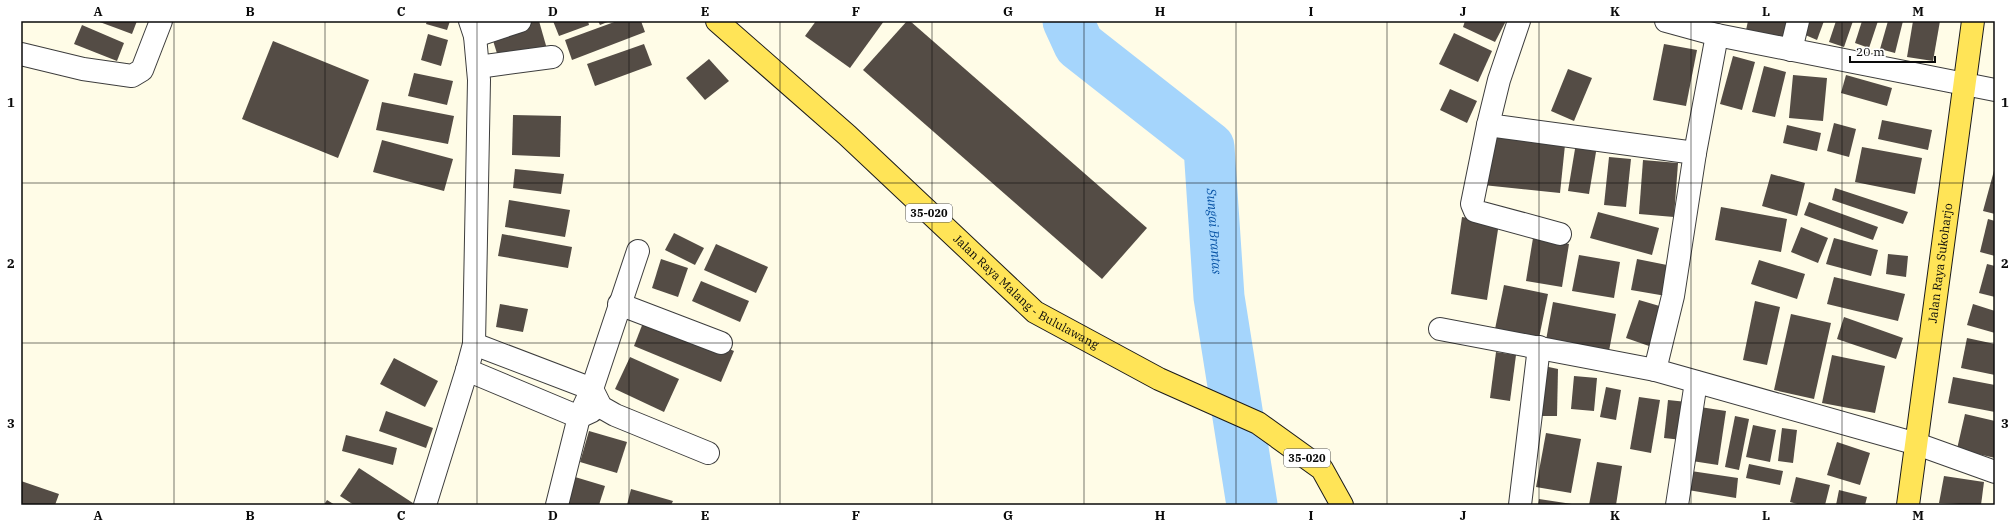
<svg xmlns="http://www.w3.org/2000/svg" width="2016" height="526" font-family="'IBM Plex Serif',serif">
	<rect width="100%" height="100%" fill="#fffce7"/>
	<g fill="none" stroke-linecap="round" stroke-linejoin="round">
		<path stroke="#a5d5fc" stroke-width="51" id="s1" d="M1068,21L1079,45L1209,147L1219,297L1252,505"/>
	</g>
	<g fill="#544c45">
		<polygon points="97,21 137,21 132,34"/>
		<polygon points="427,21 450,21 447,30 426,24"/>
		<polygon points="525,21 539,21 547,49 500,63 490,31"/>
		<polygon points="553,21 588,21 589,25 559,36"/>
		<polygon points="598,21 610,21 600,25"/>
		<polygon points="617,21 641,21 645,32 572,60 565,40"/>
		<polygon points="816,21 884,21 850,68 805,36"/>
		<polygon points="907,21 910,21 1147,228 1102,279 863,70"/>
		<polygon points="1465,21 1506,21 1495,42 1463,27"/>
		<polygon points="1748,21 1794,21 1789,40 1746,30"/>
		<polygon points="1808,21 1824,21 1817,40 1803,34"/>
		<polygon points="1836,21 1853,21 1844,47 1829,42"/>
		<polygon points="1862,21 1878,21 1869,48 1855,43"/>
		<polygon points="1888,21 1903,21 1895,53 1880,49"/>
		<polygon points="1913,21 1940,21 1933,61 1907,57"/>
		<polygon points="82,25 124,43 117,61 74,44"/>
		<polygon points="1454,33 1492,51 1478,82 1439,64"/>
		<polygon points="428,34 448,40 441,66 421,60"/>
		<polygon points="273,41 369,80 338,158 242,119"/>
		<polygon points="644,44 652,65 595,86 587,64"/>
		<polygon points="1664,44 1697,50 1686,106 1653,100"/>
		<polygon points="1733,56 1755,62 1742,110 1720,104"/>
		<polygon points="709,59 729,81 705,100 686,78"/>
		<polygon points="1764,66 1786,72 1775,117 1752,112"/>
		<polygon points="1568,69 1592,78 1574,121 1551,111"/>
		<polygon points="414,73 453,81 447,105 408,96"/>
		<polygon points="1793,75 1827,78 1823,121 1789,118"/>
		<polygon points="1846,75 1892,88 1887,106 1841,93"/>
		<polygon points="1450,89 1477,101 1467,123 1440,110"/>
		<polygon points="382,102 454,116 448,144 376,130"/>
		<polygon points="513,115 561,116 560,157 512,155"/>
		<polygon points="1882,120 1932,130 1928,150 1878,139"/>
		<polygon points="1834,123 1856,129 1849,157 1827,151"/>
		<polygon points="1787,125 1821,133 1817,151 1783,143"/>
		<polygon points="1487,136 1565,145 1560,193 1483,185"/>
		<polygon points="382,140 453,159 444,191 373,172"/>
		<polygon points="1576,143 1597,146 1589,194 1568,191"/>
		<polygon points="1862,147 1922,158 1915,194 1855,182"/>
		<polygon points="1609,157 1631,159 1626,207 1604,205"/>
		<polygon points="1643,160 1678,163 1674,217 1639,214"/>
		<polygon points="1995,167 1995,214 1983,211"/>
		<polygon points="515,169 564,174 561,194 513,188"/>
		<polygon points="1771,174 1805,183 1797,216 1762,206"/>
		<polygon points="1835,188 1908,212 1903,224 1832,200"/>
		<polygon points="509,200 570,210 565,237 505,227"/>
		<polygon points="1809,202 1878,227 1873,240 1804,215"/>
		<polygon points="1721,207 1787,219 1781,252 1715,240"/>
		<polygon points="1598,212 1659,228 1652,255 1590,238"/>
		<polygon points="1462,217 1499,223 1487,300 1451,294"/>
		<polygon points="1988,219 1995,221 1995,256 1980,252"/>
		<polygon points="1801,227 1828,238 1818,263 1791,252"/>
		<polygon points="674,233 704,248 695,265 665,250"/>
		<polygon points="502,234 572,247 568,268 498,256"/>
		<polygon points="1533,238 1569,244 1562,287 1526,281"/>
		<polygon points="1834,238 1878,250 1871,276 1826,264"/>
		<polygon points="716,244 768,267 756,293 704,270"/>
		<polygon points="1888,254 1908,256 1906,277 1886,274"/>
		<polygon points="1579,255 1620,262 1614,298 1572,291"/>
		<polygon points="661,259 688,268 678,297 652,288"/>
		<polygon points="1637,259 1672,266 1666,296 1631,290"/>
		<polygon points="1759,260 1805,274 1797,299 1751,284"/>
		<polygon points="1987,264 1995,266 1995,297 1979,293"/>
		<polygon points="1834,277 1905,294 1898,321 1827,304"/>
		<polygon points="701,281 749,301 740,322 692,301"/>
		<polygon points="1504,285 1548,294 1539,338 1495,329"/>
		<polygon points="1639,300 1663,307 1649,346 1626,338"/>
		<polygon points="1755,301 1780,307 1767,365 1743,360"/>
		<polygon points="1553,302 1616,314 1609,351 1546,340"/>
		<polygon points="500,304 528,309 523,332 496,327"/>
		<polygon points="1973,304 1995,311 1995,333 1967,325"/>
		<polygon points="1791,314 1831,323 1814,399 1774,390"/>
		<polygon points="646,315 734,351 721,382 634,346"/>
		<polygon points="1844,317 1903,338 1896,359 1837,339"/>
		<polygon points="1967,338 1995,344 1995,375 1961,368"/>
		<polygon points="1496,352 1516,355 1510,401 1490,398"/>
		<polygon points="1832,355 1885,366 1875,413 1822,403"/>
		<polygon points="630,357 679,379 664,412 615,389"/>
		<polygon points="394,358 438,381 425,407 380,384"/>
		<polygon points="1544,366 1558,369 1557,416 1538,416"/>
		<polygon points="1574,376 1597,378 1594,411 1571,409"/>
		<polygon points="1953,377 1995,385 1995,412 1948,403"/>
		<polygon points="1606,387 1621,390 1616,420 1600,417"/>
		<polygon points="1639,397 1660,400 1651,453 1630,449"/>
		<polygon points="1668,400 1687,402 1682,440 1664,438"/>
		<polygon points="1700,407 1726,411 1718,465 1692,461"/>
		<polygon points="386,411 433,428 426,448 379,431"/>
		<polygon points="1965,414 1995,421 1995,458 1957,449"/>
		<polygon points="1735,416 1749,419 1739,470 1725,467"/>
		<polygon points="1753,425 1776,430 1770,462 1746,457"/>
		<polygon points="1782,428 1797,430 1793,463 1778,461"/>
		<polygon points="589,431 627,442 617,473 580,462"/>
		<polygon points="1546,433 1581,439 1571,493 1536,487"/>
		<polygon points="346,435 397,448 393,465 342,451"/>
		<polygon points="1837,442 1870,453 1860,485 1827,475"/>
		<polygon points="1597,462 1622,466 1616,505 1589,505"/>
		<polygon points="1749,464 1783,471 1780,485 1746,478"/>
		<polygon points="359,468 416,505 354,505 340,496"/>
		<polygon points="1691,471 1738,478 1736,498 1688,490"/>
		<polygon points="1944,476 1984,482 1981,505 1939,503"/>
		<polygon points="575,477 605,486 599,505 566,505"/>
		<polygon points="1796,477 1830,485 1825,505 1801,505 1790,502"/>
		<polygon points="21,481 59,494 55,505 21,505"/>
		<polygon points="631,489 673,501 671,505 627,505"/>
		<polygon points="1839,490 1867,497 1865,505 1836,505"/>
		<polygon points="1539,499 1572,504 1572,505 1538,505"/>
		<polygon points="327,500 335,505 324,505"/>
	</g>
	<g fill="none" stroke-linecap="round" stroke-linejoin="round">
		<defs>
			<g id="minor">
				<polyline points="1519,21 1499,80 1488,125 1695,153"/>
				<polyline points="1666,21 1717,35 1995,90"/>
				<polyline points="475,36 520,21"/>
				<polyline points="1791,50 1798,21"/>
				<polyline points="21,54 83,69 132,76 142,70 161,21"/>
				<polyline points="478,67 552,57"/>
				<polyline points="1488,125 1472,204 1475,211 1560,234"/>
				<polyline points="619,304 721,343"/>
				<polyline points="1440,329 1655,370 1917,444 1995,472"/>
				<polyline points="474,344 592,389 601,407 615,415 708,453"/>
				<polyline points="467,370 579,417 592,411"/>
				<polyline points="1655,370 1673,296 1695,153 1717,35"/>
				<polyline points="425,505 467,370 474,344 479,80 475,36 470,21"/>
				<polyline points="557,505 579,417 592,389 638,251"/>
				<polyline points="1520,505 1539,347"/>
				<polyline points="1677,505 1696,382"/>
			</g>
			<g id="major">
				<path id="s2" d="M717,21L847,135L1035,312L1159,379L1258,423L1322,469L1342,505"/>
				<path id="s3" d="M1908,505L1973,21"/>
			</g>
		</defs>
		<use href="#minor" stroke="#3d3d3d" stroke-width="24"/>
		<use href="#major" stroke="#1b1b1b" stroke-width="24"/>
		<use href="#minor" stroke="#fff" stroke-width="22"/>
		<use href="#major" stroke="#ffe457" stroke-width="22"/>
	</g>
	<path fill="none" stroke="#0a0a0a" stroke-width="1" stroke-opacity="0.55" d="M174,21V505M325,21V505M477,21V505M629,21V505M780,21V505M932,21V505M1084,21V505M1236,21V505M1387,21V505M1539,21V505M1691,21V505M1842,21V505M21,183H1995M21,343H1995"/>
	<g text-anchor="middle" stroke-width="4" stroke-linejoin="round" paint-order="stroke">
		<g fill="#fff" stroke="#545454" stroke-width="1">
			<rect x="906" y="204" width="46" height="18" rx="3"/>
			<rect x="1284" y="449" width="46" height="18" rx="3"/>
		</g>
		<g font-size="11" font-weight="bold" fill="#0a0a0a">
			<text x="929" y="217">35-020</text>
			<text x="1307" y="462">35-020</text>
		</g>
		<g font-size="12" fill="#0a0a0a" stroke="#fff">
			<text dy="4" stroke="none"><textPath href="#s3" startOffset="244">Jalan Raya Sukoharjo</textPath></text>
			<text dy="4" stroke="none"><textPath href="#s2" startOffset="412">Jalan Raya Malang - Bululawang</textPath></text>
		</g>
		<g font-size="13" font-style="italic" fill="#0954a6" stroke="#fff">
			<text dy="5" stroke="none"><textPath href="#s1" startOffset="276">Sungai Brantas</textPath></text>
		</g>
	</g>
	<rect width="2016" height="526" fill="none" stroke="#ffffff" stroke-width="44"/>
	<path d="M1850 56v6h85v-6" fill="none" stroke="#0a0a0a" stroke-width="2"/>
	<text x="1856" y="56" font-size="12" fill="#0a0a0a" stroke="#ffffff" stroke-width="3" paint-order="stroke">20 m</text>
	<rect x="22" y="22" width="1972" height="482" fill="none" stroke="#0a0a0a" stroke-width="1.5"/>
	<g font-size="13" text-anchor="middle" font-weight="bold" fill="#0a0a0a">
		<text x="98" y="16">A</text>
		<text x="250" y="16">B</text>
		<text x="401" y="16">C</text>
		<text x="553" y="16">D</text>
		<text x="705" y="16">E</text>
		<text x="856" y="16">F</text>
		<text x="1008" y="16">G</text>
		<text x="1160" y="16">H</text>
		<text x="1311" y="16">I</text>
		<text x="1463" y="16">J</text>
		<text x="1615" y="16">K</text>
		<text x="1766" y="16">L</text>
		<text x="1918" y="16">M</text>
		<text x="11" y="107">1</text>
		<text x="2005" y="107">1</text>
		<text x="11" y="268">2</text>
		<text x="2005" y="268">2</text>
		<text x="11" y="428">3</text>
		<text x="2005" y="428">3</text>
		<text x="98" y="520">A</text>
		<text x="250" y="520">B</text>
		<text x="401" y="520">C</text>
		<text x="553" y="520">D</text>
		<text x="705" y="520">E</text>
		<text x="856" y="520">F</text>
		<text x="1008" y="520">G</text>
		<text x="1160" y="520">H</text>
		<text x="1311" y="520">I</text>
		<text x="1463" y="520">J</text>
		<text x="1615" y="520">K</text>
		<text x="1766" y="520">L</text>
		<text x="1918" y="520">M</text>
	</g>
</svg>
